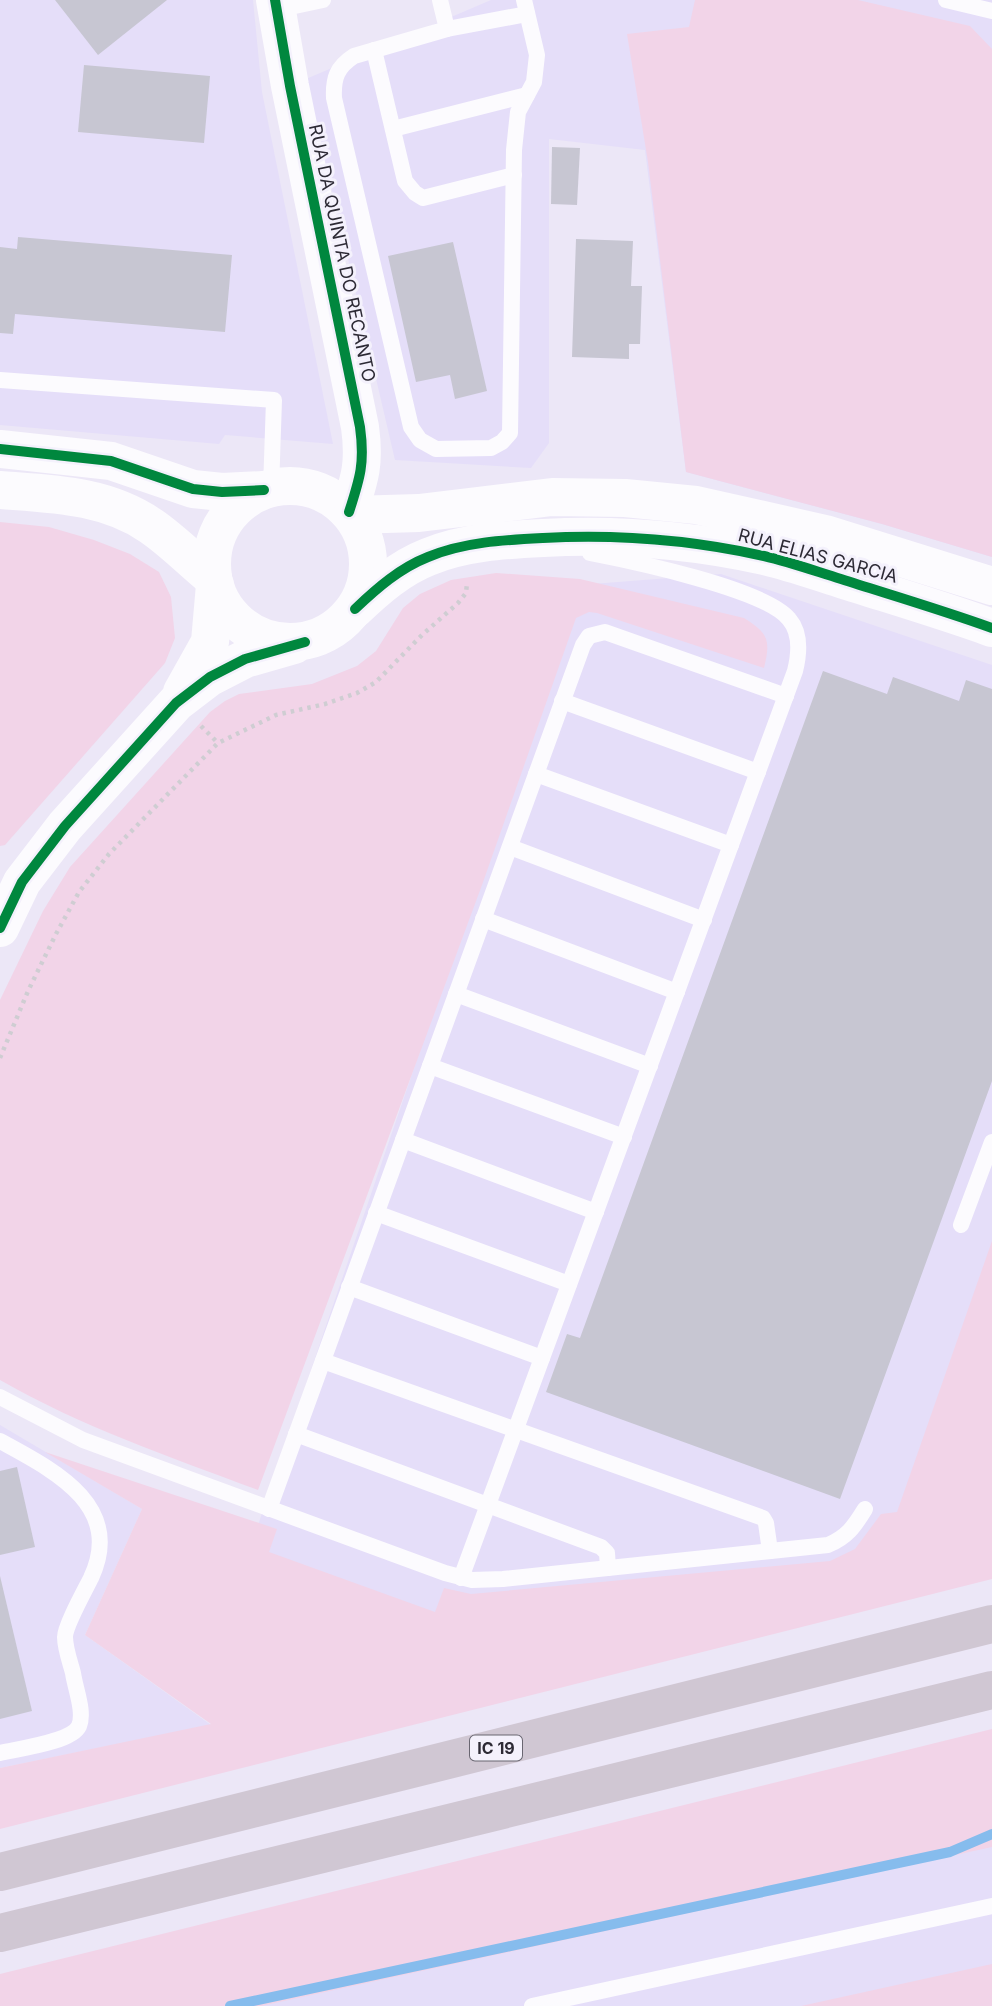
<svg xmlns="http://www.w3.org/2000/svg" width="992" height="2006" font-family="Inter,sans-serif">
	<rect width="100%" height="100%" fill="#ece7f7"/>
	<g fill="#e5def9">
		<polygon points="0,0 253,0 262,92 333,444 225,435 219,444 0,425"/>
		<polygon points="491,0 992,0 992,557 882,524 686,472 645,150 549,139 549,443 531,468 395,460 306,79"/>
		<polygon points="721,574 992,665 992,1529 534,1665 242,1557 258,1525 579,585"/>
		<polygon points="0,1425 142,1509 85,1635 211,1725 0,1768"/>
		<polygon points="992,1780 992,2006 123,2006"/>
	</g>
	<g fill="#f2d4e8">
		<polygon points="695,0 858,0 970,26 992,49 992,557 882,524 686,472 648,162 627,34 689,27"/>
		<polygon points="0,522 49,527 94,540 130,554 159,572 171,597 175,638 165,663 5,845 0,846"/>
		<path d="M496,573L580,579L744,618C768,633 771,640 764,668L597,613L589,612L576,618L482,885L258,1490C170,1457 82,1427 0,1380V1000L43,911L70,867L210,712L225,701L239,694L312,684L357,666L376,651L403,608L420,594L451,580Z"/>
		<polygon points="992,1241 992,1579 0,1829 0,1768 211,1724 85,1635 142,1509 45,1452 277,1529 269,1552 435,1612 444,1588 471,1594 830,1561 855,1549 881,1514 897,1512"/>
		<polygon points="992,1729 992,1847 261,2006 0,2006 0,1974"/>
		<polygon points="992,1964 992,2006 801,2006"/>
	</g>
	<g fill="none" stroke-linecap="round" stroke-linejoin="round">
		<polyline stroke="#86bced" stroke-width="10" points="230,2006 950,1852 992,1834"/>
	</g>
	<g fill="#c7c6d2">
		<polygon points="55,0 167,0 98,55"/>
		<polygon points="84,65 210,76 204,143 78,132"/>
		<polygon points="552,147 580,148 577,205 551,204"/>
		<polygon points="18,237 232,255 225,332 15,314 13,334 0,333 0,247 17,249"/>
		<polygon points="576,239 633,241 631,286 642,286 640,344 629,344 629,359 572,357"/>
		<polygon points="453,242 487,391 455,399 450,375 416,382 388,256"/>
		<polygon points="823,671 887,694 893,677 959,701 966,680 992,689 992,1081 840,1499 546,1392 567,1334 580,1338"/>
		<polygon points="17,1467 35,1547 0,1555 0,1471"/>
		<polygon points="0,1576 32,1711 0,1719"/>
	</g>
	<g fill="none" stroke-linecap="round" stroke-linejoin="round">
		<g stroke="#cfcdd2" stroke-width="4.5" stroke-dasharray="3.5 5" stroke-linecap="butt">
			<polyline points="201,726 218,743"/>
			<polyline points="0,1058 28,991 56,934 79,892 109,854 218,743 276,715 325,704 357,693 376,682 422,635 458,603 466,593 467,583"/>
		</g>
		<g stroke="#fcfbfe" stroke-width="16">
			<path d="M440,0L447,29L354,56C337,67 333,78 334,98L411,427L420,440L436,449L491,448L502,442L510,433L514,150L518,112L534,82L537,55L524,0"/>
			<polyline points="946,0 992,11"/>
			<polyline points="276,10 323,0"/>
			<polyline points="447,29 527,14"/>
			<polyline points="374,50 405,181 415,193 423,198 514,175"/>
			<polyline points="393,129 527,95"/>
			<polyline points="0,380 274,400 271,489"/>
			<polyline points="562,701 758,772"/>
			<polyline points="536,774 731,845"/>
			<polyline points="510,847 704,920"/>
			<polyline points="483,919 677,992"/>
			<polyline points="456,994 650,1066"/>
			<polyline points="430,1066 624,1137"/>
			<polyline points="403,1140 596,1212"/>
			<polyline points="376,1213 569,1284"/>
			<polyline points="961,1225 992,1142"/>
			<polyline points="349,1287 542,1358"/>
			<polyline points="323,1361 763,1518 766,1523 770,1551"/>
			<path d="M0,1397L83,1440L445,1573L472,1580L503,1579L828,1545C847,1537 854,1527 865,1509"/>
			<polyline points="296,1434 601,1547 607,1553 608,1568"/>
			<path d="M0,1441C53,1470 125,1505 91,1578C85,1590 65,1626 65,1637C65,1648 70,1662 73,1673C75,1688 85,1712 79,1726C72,1742 17,1749 0,1753"/>
			<polyline points="269,1509 583,645 589,636 605,632 786,696"/>
			<path d="M461,1578L795,671C799,655 801,633 789,619C765,589 631,561 590,553"/>
			<polyline points="532,2006 992,1906"/>
		</g>
		<g stroke="#fcfbfe" stroke-width="38">
			<path d="M275,0L290,86L360,427C365,463 360,478 349,512"/>
			<polyline points="0,449 111,461 193,489 222,492 264,490"/>
			<circle cx="290" cy="564" r="78"/>
			<path d="M0,490C53,494 106,495 151,526C173,541 192,561 213,578"/>
			<polyline points="352,515 419,513 552,497 625,498 696,505 825,534 992,586"/>
			<path d="M355,609C377,588 400,568 428,557C464,542 504,540 543,538C617,534 692,540 764,556C790,562 815,571 841,579C891,595 942,610 992,628"/>
			<polyline points="182,692 210,642 215,585"/>
			<polyline points="0,928 22,882 65,826 176,703 210,677 245,659 294,645"/>
		</g>
		<g stroke="#d0c7d3" stroke-width="38">
			<polyline points="0,1872 992,1624"/>
			<polyline points="0,1933 992,1690"/>
		</g>
		<defs>
			<g id="cycleway">
				<path d="M275,0L290,86L360,427C365,463 360,478 349,512"/>
				<polyline points="0,449 111,461 193,489 222,492 264,490"/>
				<path d="M355,609C377,588 400,568 428,557C464,542 504,540 543,538C617,534 692,540 764,556C790,562 815,571 841,579C891,595 942,610 992,628"/>
				<polyline points="0,928 22,882 65,826 176,703 210,677 245,659 305,642"/>
			</g>
		</defs>
		<use href="#cycleway" stroke="#f4f1fc" stroke-width="15"/>
		<use href="#cycleway" stroke="#00873e" stroke-width="10"/>
	</g>
	<g text-anchor="middle" stroke-width="6" stroke-linejoin="round" paint-order="stroke">
		<rect fill="#f4f1fc" stroke="#696671" stroke-width="2" x="470" y="1735.5" width="52" height="25" rx="5"/>
		<g font-size="16" font-weight="bold" fill="#2d2a35">
			<text x="496" y="1754">IC 19</text>
		</g>
		<g font-size="18" fill="#2d2a35" stroke="#f4f1fc">
			<text transform="translate(342 253) rotate(78)" y="6">RUA DA QUINTA DO RECANTO</text>
			<text transform="translate(818 556) rotate(15)" y="6">RUA ELIAS GARCIA</text>
		</g>
	</g>
</svg>
